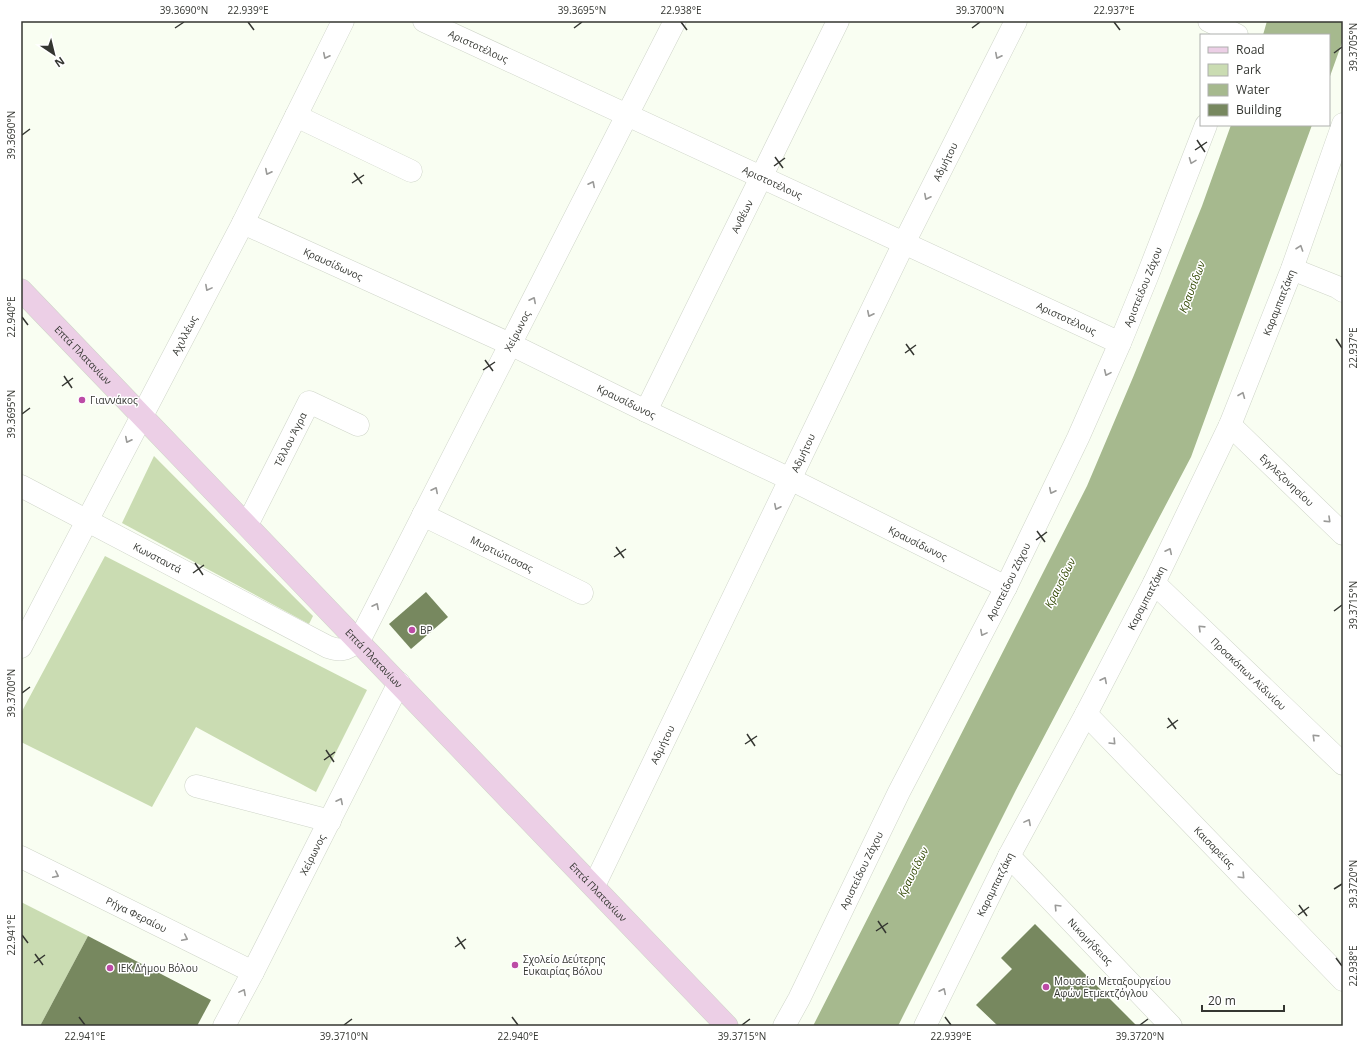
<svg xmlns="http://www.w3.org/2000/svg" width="1364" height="1047" font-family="'Open Sans',sans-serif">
	<rect width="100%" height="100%" fill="#f9fef2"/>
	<g fill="#cadcb2">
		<polygon points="154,456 313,616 309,624 122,523"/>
		<polygon points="105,556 367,690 316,792 196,727 152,807 21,742 21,713"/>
		<polygon points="21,902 88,936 40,1026 21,1026"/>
	</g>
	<g fill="#a6b98e">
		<polygon points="1267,21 1343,21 1343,40 1329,79 1329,35 1263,35"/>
		<polygon points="1231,125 1312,125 1191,457 1016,790 898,1026 813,1026 1087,486 1134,375 1202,206"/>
	</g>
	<g fill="#77885f">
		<polygon points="426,592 448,617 411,649 389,624"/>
		<polygon points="1035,924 1137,1026 998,1026 976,1005 1012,969 1001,958"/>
		<polygon points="88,936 211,1000 197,1026 40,1026"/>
	</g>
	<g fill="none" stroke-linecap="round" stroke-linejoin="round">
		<defs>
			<g id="street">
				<path id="s1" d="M424,21L1120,343"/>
				<polyline points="1209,21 1237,35"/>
				<polyline points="296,116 411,171"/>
				<path id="s2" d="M243,223L510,344L646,411L790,479L1006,587"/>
				<polyline points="1292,269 1337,287 1343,291"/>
				<path id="s3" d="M646,411L838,21"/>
				<path id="s4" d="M1230,425L1343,534"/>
				<path id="s5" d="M21,486L328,647C343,652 346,649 359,641L675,21"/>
				<path id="s6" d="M423,515L582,593"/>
				<path id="s7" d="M247,525L309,402L358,425"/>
				<path id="s8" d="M1154,583L1343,764"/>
				<path id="s9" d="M21,647L243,223L343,21"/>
				<path id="s10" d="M1086,714L1343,980"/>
				<polyline points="196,786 330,821"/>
				<path id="s11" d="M1009,856L1171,1026"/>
				<path id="s12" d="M21,857L253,972"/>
				<path id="s13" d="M594,886L904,243L1016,21"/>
				<path id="s14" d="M224,1026L253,972L399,683"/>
				<path id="s15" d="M784,1026L799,999L899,792L1006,587L1078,438L1120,343L1147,277L1206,125"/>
				<path id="s16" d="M925,1026L1009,856L1086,714L1154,583L1230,425L1292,269L1343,124"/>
			</g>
			<g id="secondary">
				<path id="s17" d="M21,290L727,1026"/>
			</g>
		</defs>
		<use href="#street" stroke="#cfd5c9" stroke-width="23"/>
		<use href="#secondary" stroke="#cfd5c9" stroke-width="23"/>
		<use href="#street" stroke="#fff" stroke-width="22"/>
		<use href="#secondary" stroke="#eccfe6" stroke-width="22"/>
	</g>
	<defs><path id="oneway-chevron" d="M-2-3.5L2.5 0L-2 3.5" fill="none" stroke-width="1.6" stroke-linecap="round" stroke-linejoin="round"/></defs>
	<g stroke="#9a9a98">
		<use href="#oneway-chevron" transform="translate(326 56) rotate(116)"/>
		<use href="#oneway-chevron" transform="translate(998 56) rotate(117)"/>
		<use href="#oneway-chevron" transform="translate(1192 161) rotate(111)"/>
		<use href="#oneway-chevron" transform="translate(268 172) rotate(117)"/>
		<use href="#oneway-chevron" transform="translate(592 184) rotate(-63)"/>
		<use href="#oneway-chevron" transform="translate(927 197) rotate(117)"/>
		<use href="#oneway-chevron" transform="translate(1300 248) rotate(-71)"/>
		<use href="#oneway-chevron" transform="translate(208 288) rotate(118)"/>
		<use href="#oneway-chevron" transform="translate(533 300) rotate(-63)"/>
		<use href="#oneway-chevron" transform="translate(870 314) rotate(116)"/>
		<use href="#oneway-chevron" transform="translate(1107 373) rotate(114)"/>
		<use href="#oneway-chevron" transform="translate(1242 395) rotate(-68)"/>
		<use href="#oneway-chevron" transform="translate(128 440) rotate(117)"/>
		<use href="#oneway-chevron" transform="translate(435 490) rotate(-63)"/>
		<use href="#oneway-chevron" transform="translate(1052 491) rotate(116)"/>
		<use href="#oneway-chevron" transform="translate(777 507) rotate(116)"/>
		<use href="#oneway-chevron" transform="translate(1328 520) rotate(44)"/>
		<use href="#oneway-chevron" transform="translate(1169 551) rotate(-64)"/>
		<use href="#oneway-chevron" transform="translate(376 606) rotate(-63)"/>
		<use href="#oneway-chevron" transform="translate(1201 628) rotate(-136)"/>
		<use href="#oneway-chevron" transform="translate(983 633) rotate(118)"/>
		<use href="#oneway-chevron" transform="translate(1104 680) rotate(-63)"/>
		<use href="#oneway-chevron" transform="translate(1315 737) rotate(-136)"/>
		<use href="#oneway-chevron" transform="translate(1113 742) rotate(46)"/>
		<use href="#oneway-chevron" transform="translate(340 801) rotate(-63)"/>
		<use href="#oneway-chevron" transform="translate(1028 822) rotate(-62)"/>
		<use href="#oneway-chevron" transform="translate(56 875) rotate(26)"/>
		<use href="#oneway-chevron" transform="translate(1242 876) rotate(46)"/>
		<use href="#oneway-chevron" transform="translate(1057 907) rotate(-134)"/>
		<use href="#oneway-chevron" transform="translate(185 938) rotate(26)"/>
		<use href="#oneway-chevron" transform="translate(943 991) rotate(-64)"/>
		<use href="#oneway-chevron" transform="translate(243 992) rotate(-62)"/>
	</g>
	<path fill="none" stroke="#343631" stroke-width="1.5" d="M248,22L254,30M681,22L687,30M1114,22L1120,30M175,28L184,22M574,28L582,22M972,28L980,22M1334,53L1342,47M22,135L30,129M1197,140L1205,152M1195,150L1207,142M775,157L783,168M774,166L785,158M354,173L362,184M352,183L364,175M22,317L28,325M1336,339L1342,348M906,344L914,355M905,353L916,345M485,360L493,371M483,370L495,362M64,376L72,388M62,386L73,378M22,414L30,408M1037,531L1045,542M1036,540L1047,532M616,547L624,558M614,557L626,549M195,563L203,575M193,573L204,565M1334,611L1342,605M22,693L30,687M1168,718L1176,729M1167,728L1178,720M747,734L755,746M745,744L757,736M326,750L334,762M324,760L335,752M1334,889L1342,884M1299,905L1307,916M1298,915L1309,907M878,921L886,933M876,931L888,923M22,935L28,943M457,937L465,949M455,947L466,939M35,954L43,965M1336,958L1342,966M34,963L45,955M79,1017L85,1025M512,1017L518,1025M945,1017L951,1025M344,1025L352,1019M742,1025L750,1019M1140,1025L1148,1019"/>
	<g fill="#bc4ba6" stroke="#fff" stroke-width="1.5">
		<circle cx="82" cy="400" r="4"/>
		<circle cx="412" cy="630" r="4"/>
		<circle cx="515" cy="965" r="4"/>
		<circle cx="110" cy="968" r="4"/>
		<circle cx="1046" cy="987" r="4"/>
	</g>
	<g text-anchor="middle" stroke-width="3" stroke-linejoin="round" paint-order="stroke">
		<g font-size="10" fill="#343631" stroke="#fff">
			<text dy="4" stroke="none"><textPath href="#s1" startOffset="60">Αριστοτέλους</textPath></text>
			<text dy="4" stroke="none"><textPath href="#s13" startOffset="805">Αδμήτου</textPath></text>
			<text dy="4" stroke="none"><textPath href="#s1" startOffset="384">Αριστοτέλους</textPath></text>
			<text dy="4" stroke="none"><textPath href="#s3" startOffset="217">Ανθέων</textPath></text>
			<text dy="4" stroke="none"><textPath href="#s2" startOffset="99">Κραυσίδωνος</textPath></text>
			<text dy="4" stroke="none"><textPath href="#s15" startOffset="822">Αριστείδου Ζάχου</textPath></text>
			<text dy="4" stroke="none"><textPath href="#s16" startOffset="806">Καραμπατζάκη</textPath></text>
			<text dy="4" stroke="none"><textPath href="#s1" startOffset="708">Αριστοτέλους</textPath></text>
			<text dy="4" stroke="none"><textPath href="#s5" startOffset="728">Χείρωνος</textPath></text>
			<text dy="4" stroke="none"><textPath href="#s9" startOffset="352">Αχιλλέως</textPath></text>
			<text dy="4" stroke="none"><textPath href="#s17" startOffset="90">Επτά Πλατανίων</textPath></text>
			<text dy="4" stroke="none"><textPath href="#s2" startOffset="423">Κραυσίδωνος</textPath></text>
			<text dy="4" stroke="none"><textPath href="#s7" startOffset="96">Τέλλου Άγρα</textPath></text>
			<text dy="4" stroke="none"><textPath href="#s13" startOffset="481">Αδμήτου</textPath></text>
			<text dy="4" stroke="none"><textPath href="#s4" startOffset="79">Εγγλεζονησίου</textPath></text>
			<text dy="4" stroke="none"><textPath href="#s2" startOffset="747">Κραυσίδωνος</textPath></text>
			<text dy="4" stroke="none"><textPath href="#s6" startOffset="88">Μυρτιώτισσας</textPath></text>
			<text dy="4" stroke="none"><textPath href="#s5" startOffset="154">Κωνσταντά</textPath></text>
			<text dy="4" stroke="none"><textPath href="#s15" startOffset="498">Αριστείδου Ζάχου</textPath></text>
			<text dy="4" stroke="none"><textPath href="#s16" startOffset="482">Καραμπατζάκη</textPath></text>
			<text dy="4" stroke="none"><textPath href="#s17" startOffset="510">Επτά Πλατανίων</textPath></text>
			<text dy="4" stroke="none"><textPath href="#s8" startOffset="131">Προσκόπων Αϊδινίου</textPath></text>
			<text dy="4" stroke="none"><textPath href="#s13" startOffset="157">Αδμήτου</textPath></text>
			<text dy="4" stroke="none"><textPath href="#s10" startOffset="185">Καισαρείας</textPath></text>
			<text dy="4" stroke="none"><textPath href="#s14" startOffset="193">Χείρωνος</textPath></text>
			<text dy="4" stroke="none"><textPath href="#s15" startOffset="174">Αριστείδου Ζάχου</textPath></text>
			<text dy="4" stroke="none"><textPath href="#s16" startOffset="158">Καραμπατζάκη</textPath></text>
			<text dy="4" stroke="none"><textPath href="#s17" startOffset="834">Επτά Πλατανίων</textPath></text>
			<text dy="4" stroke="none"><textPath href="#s12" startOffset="129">Ρήγα Φεραίου</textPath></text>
			<text dy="4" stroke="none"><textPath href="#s11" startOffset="118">Νικομήδειας</textPath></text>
		</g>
		<g font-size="10" fill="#343631" stroke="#fff" text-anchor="start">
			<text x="90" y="404">Γιαννάκος</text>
			<text x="420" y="634">BP</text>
			<text x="523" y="963">Σχολείο Δεύτερης<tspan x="523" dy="12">Ευκαιρίας Βόλου</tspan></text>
			<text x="118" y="972">ΙΕΚ Δήμου Βόλου</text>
			<text x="1054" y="985">Μουσείο Μεταξουργείου<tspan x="1054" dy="12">Αφών Ετμεκτζόγλου</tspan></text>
		</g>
		<g font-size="11" font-style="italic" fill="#354b07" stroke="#fff">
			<text transform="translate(1192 287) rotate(-69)" y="4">Κραυσίδων</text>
			<text transform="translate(1060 583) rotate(-63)" y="4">Κραυσίδων</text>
			<text transform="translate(913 872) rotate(-63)" y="4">Κραυσίδων</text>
		</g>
	</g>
	<rect width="1364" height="1047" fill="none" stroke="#ffffff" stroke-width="44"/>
	<rect x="1200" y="34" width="130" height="92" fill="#ffffff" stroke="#aeafad"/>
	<rect x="1208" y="47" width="20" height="6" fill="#eccfe6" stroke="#aeafad"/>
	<text x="1236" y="54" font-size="12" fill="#343631">Road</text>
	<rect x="1208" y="64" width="20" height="12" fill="#cadcb2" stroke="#aeafad"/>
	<text x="1236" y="74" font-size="12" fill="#343631">Park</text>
	<rect x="1208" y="84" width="20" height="12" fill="#a6b98e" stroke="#aeafad"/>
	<text x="1236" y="94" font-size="12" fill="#343631">Water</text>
	<rect x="1208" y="104" width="20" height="12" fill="#77885f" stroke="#aeafad"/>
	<text x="1236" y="114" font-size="12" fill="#343631">Building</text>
	<g transform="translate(54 54) rotate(145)" stroke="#ffffff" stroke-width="3" paint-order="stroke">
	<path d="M0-3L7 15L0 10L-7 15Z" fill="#343631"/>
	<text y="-6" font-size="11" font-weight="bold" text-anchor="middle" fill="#343631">N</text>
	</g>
	<path d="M1202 1005v6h82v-6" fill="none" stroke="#343631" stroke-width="2"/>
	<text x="1208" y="1005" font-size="12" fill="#343631" stroke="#ffffff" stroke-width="3" paint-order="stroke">20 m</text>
	<rect x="22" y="22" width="1320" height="1003" fill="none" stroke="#343631" stroke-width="1.5"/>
	<g font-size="10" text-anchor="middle" fill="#343631">
		<text x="184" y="14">39.3690°N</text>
		<text x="248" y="14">22.939°E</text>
		<text x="582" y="14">39.3695°N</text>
		<text x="681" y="14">22.938°E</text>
		<text x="980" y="14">39.3700°N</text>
		<text x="1114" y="14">22.937°E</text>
		<text transform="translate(1353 47) rotate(-90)" y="4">39.3705°N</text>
		<text transform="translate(11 135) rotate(-90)" y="4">39.3690°N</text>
		<text transform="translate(11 317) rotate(-90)" y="4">22.940°E</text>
		<text transform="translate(1353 348) rotate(-90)" y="4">22.937°E</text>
		<text transform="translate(11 414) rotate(-90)" y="4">39.3695°N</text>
		<text transform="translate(1353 605) rotate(-90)" y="4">39.3715°N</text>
		<text transform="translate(11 693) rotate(-90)" y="4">39.3700°N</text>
		<text transform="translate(1353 884) rotate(-90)" y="4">39.3720°N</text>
		<text transform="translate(11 935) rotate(-90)" y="4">22.941°E</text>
		<text transform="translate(1353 966) rotate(-90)" y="4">22.938°E</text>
		<text x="85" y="1040">22.941°E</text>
		<text x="344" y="1040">39.3710°N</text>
		<text x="518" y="1040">22.940°E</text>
		<text x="742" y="1040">39.3715°N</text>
		<text x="951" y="1040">22.939°E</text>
		<text x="1140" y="1040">39.3720°N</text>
	</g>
</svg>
